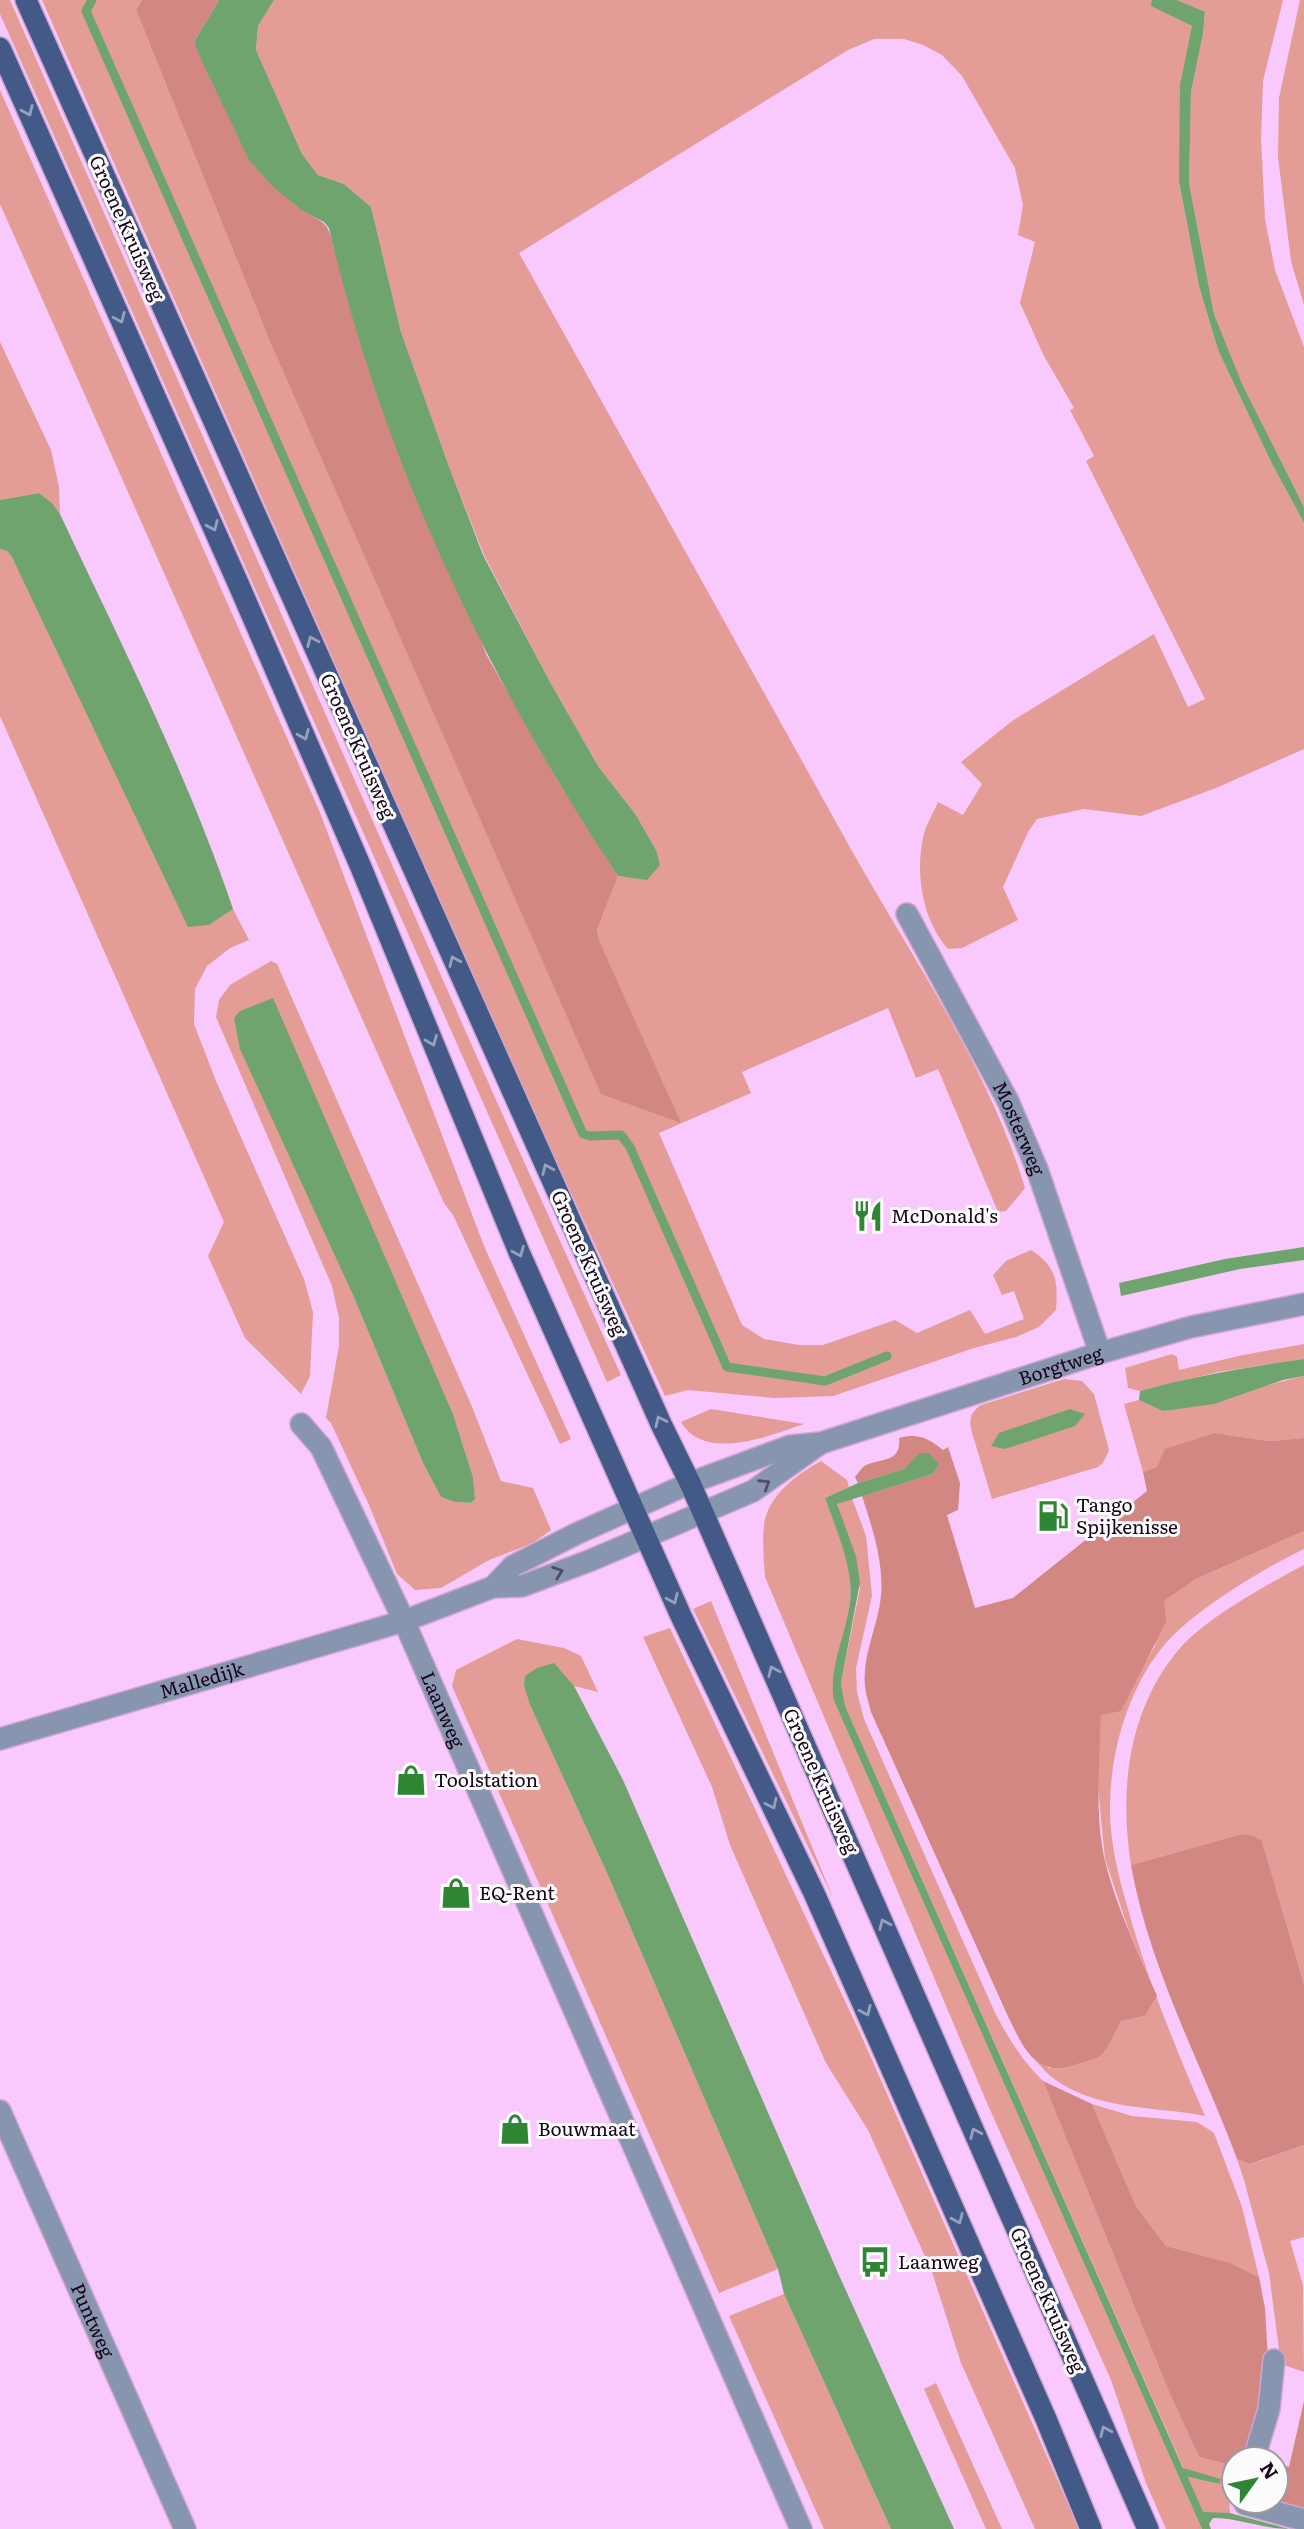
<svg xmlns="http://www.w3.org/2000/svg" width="1304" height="2529" font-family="Literata,serif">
	<rect width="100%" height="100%" fill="#f9c8fc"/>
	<g fill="#e49c96" fill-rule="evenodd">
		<polygon points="0,0 10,0 496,1100 621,1375 607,1382 0,14"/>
		<path d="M42,0H142L136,10L270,342L601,1093L600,943L597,930L618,876L647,879L656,850L636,815L598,766L550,682L484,555L448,464L401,332L371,207L344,184L318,175L302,154L256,50L258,26L274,0H1152V6L1192,26L1179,183L1199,286L1218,350L1271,462L1304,523V749L1216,788L1141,816L1084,809L1037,819L1028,832L1003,887L1018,920L962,948L948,949C923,921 915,875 923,838C925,826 933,814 938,802L963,815L982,784L961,762L1012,721L1154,634L1188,707L1205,699L1086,461L1094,456L1070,410L1074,408L1044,356L1020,303L1035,242L1018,235L1023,205L1015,168L962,76L942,55L923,45L904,39H874L848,50L519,253C630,452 741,651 852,851C912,957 990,1071 1025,1188L1006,1211L998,1212L938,1069L916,1078L888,1008L742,1072L751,1093L659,1133L742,1325L764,1339L799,1345H823L895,1320L917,1333L970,1310L985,1334L1024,1319L1014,1291L1002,1295L993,1275L1006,1261L1031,1250C1057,1267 1058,1281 1056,1310L1039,1327L1016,1337L974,1348L833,1396L774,1398L688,1390L665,1396L522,1087Z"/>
		<polygon points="1177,0 1283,0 1263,81 1261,138 1265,219 1275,270 1304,347 1304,507 1241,384 1214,314 1189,183 1191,92 1203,34 1205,13"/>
		<polygon points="1300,0 1304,0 1304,305 1291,261 1278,157 1279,98"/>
		<polygon points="0,90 319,810 484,1246 571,1439 560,1444 453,1215 444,1203 0,204"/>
		<polygon points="0,342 51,450 59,487 60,514 52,503 39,493 0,500"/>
		<polygon points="0,549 7,551 12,557 209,925 233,909 249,940 230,948 207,966 195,989 194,1024 216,1081 304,1279 313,1312 310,1376 301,1394 245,1338 208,1256 224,1222 0,716"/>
		<path d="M271,961L277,964L473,1409L501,1481L533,1488L551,1530L533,1543L489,1560L441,1588L415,1590L397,1574L369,1505L331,1423L326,1418L339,1346V1318L332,1286L216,1017L219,1000L230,985ZM272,999L453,1414L473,1477L475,1499L471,1503L455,1502L441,1497L423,1463L353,1295L254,1007Z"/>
		<polygon points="1304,1344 1304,1359 1218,1372 1140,1391 1128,1388 1125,1368 1172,1354 1177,1357 1179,1370 1243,1355"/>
		<polygon points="1304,1376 1304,1438 1269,1441 1215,1433 1157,1468 1143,1472 1124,1404 1139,1400 1164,1411"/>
		<path d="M1064,1379L1082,1381L1094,1394L1109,1450L1103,1463L1098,1467L992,1499L971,1429C969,1418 971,1412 981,1405Z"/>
		<path d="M711,1409L804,1424C771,1435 705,1463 681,1422Z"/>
		<path d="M821,1461L847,1480L849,1487L825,1498C832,1518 842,1539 847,1560C857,1606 842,1655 834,1701L1202,2529H1166L1146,2483L1111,2380L987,2103L765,1577C764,1561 762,1543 764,1526C767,1496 796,1475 821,1461Z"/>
		<path d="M852,1498L866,1536L872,1596L856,1668L857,1692L864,1719L996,2015C1010,2040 1022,2061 1043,2081L1169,2392L1199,2457L1234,2466C1234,2483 1228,2498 1230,2513H1203L1188,2477L1218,2484L1221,2479L1184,2469L845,1706L841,1683L860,1588L837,1504Z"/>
		<path d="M1304,1531V1549C1264,1568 1187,1614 1161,1649C1128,1691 1111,1750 1110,1803C1109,1836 1117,1871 1126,1902C1146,1976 1175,2047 1205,2116C1155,2106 1097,2111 1053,2078C1046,2073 1040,2065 1034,2059L1049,2068L1100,2055L1121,2021L1145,2016L1157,1996L1129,1931L1105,1859L1098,1786L1101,1715L1138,1674L1155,1646L1164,1601L1196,1579Z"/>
		<path d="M1304,1565V1984L1262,1841L1242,1834L1131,1865C1119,1789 1128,1709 1180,1648C1206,1618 1268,1584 1304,1565Z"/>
		<polygon points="711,1601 833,1898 693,1609"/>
		<polygon points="670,1628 861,2035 1079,2529 1035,2529 961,2363 932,2272 868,2130 826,2063 730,1845 712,1787 643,1637"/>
		<polygon points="517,1639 564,1648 581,1656 598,1692 574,1686 553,1664 530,1705 607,1873 778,2269 719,2293 452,1686 456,1670"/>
		<polygon points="1092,2104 1132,2116 1197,2122 1214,2133 1242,2207 1259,2277 1231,2263 1166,2246 1136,2206"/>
		<polygon points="1304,2145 1304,2237 1290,2241 1303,2285 1304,2372 1281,2364 1269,2273 1244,2180 1237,2159 1251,2164"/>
		<polygon points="784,2294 891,2529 824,2529 729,2316"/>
		<polygon points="936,2383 1002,2529 986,2529 924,2389"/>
	</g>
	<g fill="#d38782">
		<path d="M142,0H219L194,42L303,211C326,223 329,224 334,249L486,654L558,781L618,876L597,930L600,943L681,1123L601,1094L270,342L136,10Z"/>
		<path d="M1215,1433L1269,1441L1304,1438V1531L1196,1579L1164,1601L1166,1622L1121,1711L1101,1715C1100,1763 1094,1814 1105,1861C1116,1907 1138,1952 1157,1996L1145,2016L1121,2021C1115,2031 1109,2047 1101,2055C1096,2059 1086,2061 1080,2063C1035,2081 1023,2047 1006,2012L871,1712C869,1704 866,1695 865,1686C862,1655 878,1626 881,1596C884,1562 872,1527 862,1496L933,1474L939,1464L908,1465L904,1469L858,1483L855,1477C858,1474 860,1470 863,1467C878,1457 902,1465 899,1438C918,1433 928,1438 943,1450L948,1447L960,1483L958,1510L947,1515L975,1608L1013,1598L1147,1491L1143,1472L1157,1467L1165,1449Z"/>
		<path d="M1242,1834L1253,1836L1262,1841L1304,1984V2145L1250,2164L1237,2159C1201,2062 1149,1968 1131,1865Z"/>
		<polygon points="1043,2081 1092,2104 1136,2206 1166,2246 1231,2263 1259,2277 1265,2308 1268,2360 1249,2459 1234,2459 1234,2466 1199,2457 1169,2392"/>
		<polygon points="1304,2401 1304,2513 1259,2501 1276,2501 1276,2464 1289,2467"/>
	</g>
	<g fill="#70a46f">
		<path d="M219,0H274L258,26L256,50L302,154L318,175L344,184L371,207L401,332L448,464L483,555L550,682L598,766L636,815L656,850L660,865L647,880L618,876C487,679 383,460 329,228L324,222L303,211L273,187L249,160L200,57L194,42Z"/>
		<polygon points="1152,0 1177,0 1205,12 1203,34 1191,92 1189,183 1214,314 1242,384 1304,507 1304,523 1271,462 1218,350 1199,286 1179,182 1180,85 1192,26 1151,6"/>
		<path d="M39,493L52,503L60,514C121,644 187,773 233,909L209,925L188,927L12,557L7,551L0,549V500Z"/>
		<polygon points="273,998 453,1414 473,1477 475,1499 471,1503 455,1502 441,1497 423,1463 353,1295 240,1049 234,1018 240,1011"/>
		<polygon points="1304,1247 1304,1260 1240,1269 1121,1296 1119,1283 1225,1259"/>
		<path d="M1304,1359V1376L1283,1380L1214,1404L1163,1411L1139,1400L1140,1391C1194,1376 1248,1367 1304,1359Z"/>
		<polygon points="1070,1409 1085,1414 1075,1426 1005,1449 991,1446 999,1433"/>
		<path d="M920,1453H929L939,1464L933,1474L837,1504L856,1556L860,1582L841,1683L845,1706L1183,2468L1221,2479L1219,2484L1188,2477L1203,2512L1230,2513L1289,2529C1263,2529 1239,2518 1213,2518L1209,2524L1211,2529H1202L834,1701C828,1671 844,1639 849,1609C856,1571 837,1533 825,1498L858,1483L904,1469Z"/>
		<polygon points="554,1663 574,1686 623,1780 838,2273 954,2529 891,2529 784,2294 778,2269 607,1873 530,1705 524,1685 525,1676 537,1668"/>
	</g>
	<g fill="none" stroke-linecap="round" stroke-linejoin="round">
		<polyline stroke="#70a46f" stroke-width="9" points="92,0 86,11 583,1134 590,1136 621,1135 630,1147 727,1367 825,1381 887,1356"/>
		<defs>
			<g id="minor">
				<path id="s1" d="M907,914L1008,1101L1037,1169L1100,1353"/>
				<path id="s2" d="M301,1424L321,1447L404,1621L801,2529"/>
				<path id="s3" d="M493,1587L513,1566L578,1533L690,1483L790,1446L821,1443L1100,1353L1191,1327L1304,1304"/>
				<path id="s4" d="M0,1739L404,1621L493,1587L522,1586L589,1561L753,1491L821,1443"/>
				<path id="s5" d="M0,2111L185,2529"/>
				<polyline points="1254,2459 1269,2409 1274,2360"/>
				<polyline points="1245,2501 1245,2504 1304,2520"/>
			</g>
			<g id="major">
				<polyline points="26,0 661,1424 690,1483 1148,2529"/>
				<polyline points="0,48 238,583 360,865 519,1252 681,1616 814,1893 1046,2419 1091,2529"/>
			</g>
		</defs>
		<use href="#minor" stroke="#d0a5d3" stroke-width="24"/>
		<use href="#major" stroke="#d0a5d3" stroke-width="24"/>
		<use href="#minor" stroke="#8795af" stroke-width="21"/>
		<use href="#major" stroke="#435987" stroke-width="21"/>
	</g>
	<defs><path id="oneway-chevron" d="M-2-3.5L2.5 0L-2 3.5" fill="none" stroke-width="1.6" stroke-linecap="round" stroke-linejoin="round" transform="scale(1.75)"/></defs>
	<g stroke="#96a2bc">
		<use href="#oneway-chevron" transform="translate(28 111) rotate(66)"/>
		<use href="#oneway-chevron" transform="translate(120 318) rotate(66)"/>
		<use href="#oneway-chevron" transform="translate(213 526) rotate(66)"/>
		<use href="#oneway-chevron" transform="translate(312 641) rotate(-114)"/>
		<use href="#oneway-chevron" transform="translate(304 735) rotate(67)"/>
		<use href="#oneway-chevron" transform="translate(454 961) rotate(-114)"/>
		<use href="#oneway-chevron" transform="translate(432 1041) rotate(68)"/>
		<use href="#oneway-chevron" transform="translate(547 1169) rotate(-114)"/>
		<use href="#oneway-chevron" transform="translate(519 1252) rotate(67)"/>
		<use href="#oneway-chevron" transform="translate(660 1421) rotate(-115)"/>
		<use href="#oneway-chevron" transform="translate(673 1599) rotate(66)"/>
		<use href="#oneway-chevron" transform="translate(773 1671) rotate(-114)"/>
		<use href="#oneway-chevron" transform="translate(772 1804) rotate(64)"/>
		<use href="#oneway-chevron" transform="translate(884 1924) rotate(-114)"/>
		<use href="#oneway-chevron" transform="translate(866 2011) rotate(66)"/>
		<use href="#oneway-chevron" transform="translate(975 2133) rotate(-114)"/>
		<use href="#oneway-chevron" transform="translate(958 2219) rotate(66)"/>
		<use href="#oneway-chevron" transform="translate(1105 2431) rotate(-114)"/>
	</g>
	<g stroke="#504c64">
		<use href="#oneway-chevron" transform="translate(765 1484) rotate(-33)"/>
		<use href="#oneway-chevron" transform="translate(558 1572) rotate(-20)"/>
	</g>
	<defs>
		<symbol id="restaurant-bare" viewBox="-9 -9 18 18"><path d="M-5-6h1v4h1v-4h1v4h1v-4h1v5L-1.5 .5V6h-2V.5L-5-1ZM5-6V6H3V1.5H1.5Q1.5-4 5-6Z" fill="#2e8534" stroke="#fcfcfc" stroke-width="2.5" paint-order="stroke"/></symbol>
		<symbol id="fuel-bare" viewBox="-9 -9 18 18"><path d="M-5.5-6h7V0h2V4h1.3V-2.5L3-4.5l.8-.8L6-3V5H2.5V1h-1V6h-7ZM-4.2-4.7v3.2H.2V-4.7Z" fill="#2e8534" stroke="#fcfcfc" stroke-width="2.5" paint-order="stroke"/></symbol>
		<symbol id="shop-bare" viewBox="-9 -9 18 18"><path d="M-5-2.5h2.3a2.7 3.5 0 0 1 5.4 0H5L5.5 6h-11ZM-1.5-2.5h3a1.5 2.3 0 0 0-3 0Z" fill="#2e8534" stroke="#fcfcfc" stroke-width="2.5" paint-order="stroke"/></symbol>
		<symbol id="bus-bare" viewBox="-9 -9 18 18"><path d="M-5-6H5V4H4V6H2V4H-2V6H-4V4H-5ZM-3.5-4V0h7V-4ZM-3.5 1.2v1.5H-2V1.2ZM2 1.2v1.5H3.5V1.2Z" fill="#2e8534" stroke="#fcfcfc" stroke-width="2.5" paint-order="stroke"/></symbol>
	</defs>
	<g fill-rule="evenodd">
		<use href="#restaurant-bare" x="846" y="1194" width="44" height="44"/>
		<use href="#fuel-bare" x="1031" y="1494" width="44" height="44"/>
		<use href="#shop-bare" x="389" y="1758" width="44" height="44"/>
		<use href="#shop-bare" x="434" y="1871" width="44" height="44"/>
		<use href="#shop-bare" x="493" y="2107" width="44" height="44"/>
		<use href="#bus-bare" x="853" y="2240" width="44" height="44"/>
	</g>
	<g text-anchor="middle" stroke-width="6" stroke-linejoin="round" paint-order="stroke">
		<g font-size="19" fill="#18041a" stroke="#fcfcfc">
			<text transform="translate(127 228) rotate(66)" y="7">Groene Kruisweg</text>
			<text transform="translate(358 746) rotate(66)" y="7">Groene Kruisweg</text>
			<text dy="7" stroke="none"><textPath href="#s1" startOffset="242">Mosterweg</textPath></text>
			<text transform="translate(589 1263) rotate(66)" y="7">Groene Kruisweg</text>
			<text dy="7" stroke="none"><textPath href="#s3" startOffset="614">Borgtweg</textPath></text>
			<text dy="7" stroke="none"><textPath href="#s4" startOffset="210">Malledijk</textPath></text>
			<text dy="7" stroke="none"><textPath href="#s2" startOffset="320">Laanweg</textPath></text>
			<text transform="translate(821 1781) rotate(66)" y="7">Groene Kruisweg</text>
			<text transform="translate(1048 2300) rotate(66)" y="7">Groene Kruisweg</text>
			<text dy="7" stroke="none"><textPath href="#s5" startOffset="229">Puntweg</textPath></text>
		</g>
		<g font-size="19" fill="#18041a" stroke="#fcfcfc" text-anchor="start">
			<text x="891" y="1223">McDonald's</text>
			<text x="1076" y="1512">Tango<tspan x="1076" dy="22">Spijkenisse</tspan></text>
			<text x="434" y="1787">Toolstation</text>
			<text x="479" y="1900">EQ-Rent</text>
			<text x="538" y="2136">Bouwmaat</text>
			<text x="898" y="2269">Laanweg</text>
		</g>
	</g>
	<g transform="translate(1255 2480) rotate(57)"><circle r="33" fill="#fcfcfc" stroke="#a199a2" stroke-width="2"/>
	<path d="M0-5L12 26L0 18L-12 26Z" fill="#2e8534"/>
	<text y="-10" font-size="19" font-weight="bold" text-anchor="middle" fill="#18041a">N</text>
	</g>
</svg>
